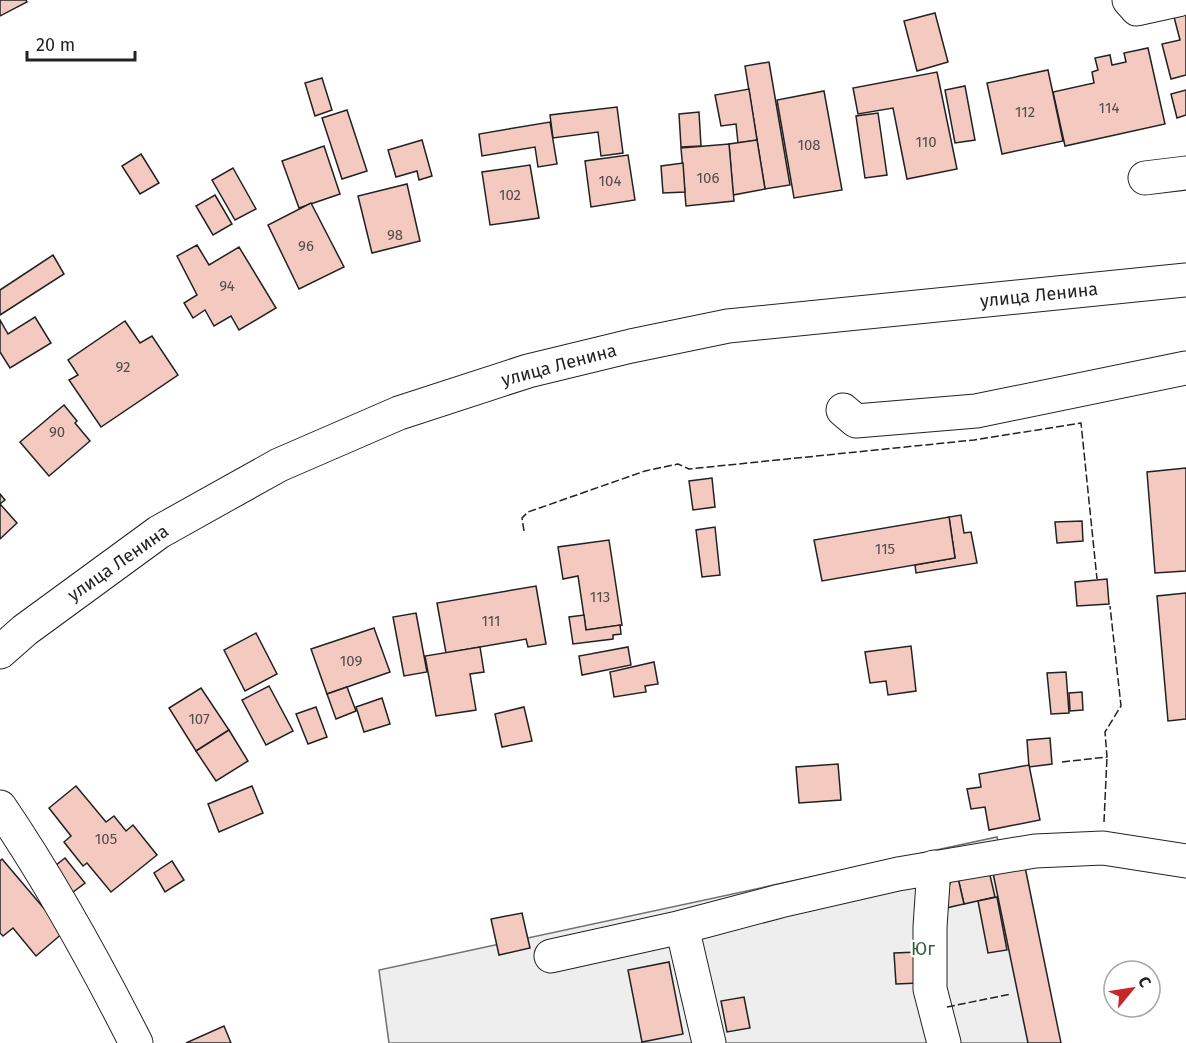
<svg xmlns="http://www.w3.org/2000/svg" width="1186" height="1043" font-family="'Fira Sans',sans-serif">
	<rect width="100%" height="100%" fill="#fff"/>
	<polygon fill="#eee" stroke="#6f6f6f" stroke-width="1.5" points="997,837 1038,1043 389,1043 379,970"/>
	<g fill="#f3c9c0" stroke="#222" stroke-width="1.5">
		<polygon points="0,0 26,0 27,2 0,16"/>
		<polygon points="935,13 948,62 917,71 904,21"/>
		<polygon points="1186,14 1186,75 1171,79 1162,44 1180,40 1174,17"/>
		<polygon points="1148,48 1165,124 1065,146 1053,92 1094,83 1092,72 1098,70 1095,58 1110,55 1112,65 1126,62 1124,53"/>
		<polygon points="769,62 790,185 765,189 745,66"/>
		<polygon points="1048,70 1063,141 1002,154 987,83"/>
		<polygon points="937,72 957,169 907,179 893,108 858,114 853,88"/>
		<polygon points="322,78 332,110 315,116 305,83"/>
		<polygon points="965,86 975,140 955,143 945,90"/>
		<polygon points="749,89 757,140 738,143 736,124 721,126 715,95"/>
		<polygon points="1186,90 1186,115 1177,118 1171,94"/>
		<polygon points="824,91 842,190 794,198 777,100"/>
		<polygon points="617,107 623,153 601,156 598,132 553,138 550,115"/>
		<polygon points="347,110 367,171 342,179 322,118"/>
		<polygon points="699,112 701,146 681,147 679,114"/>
		<polygon points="878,113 887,175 865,178 856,116"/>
		<polygon points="550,122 557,164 538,167 535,147 482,156 479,134"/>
		<polygon points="422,140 432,176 419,180 417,171 396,177 388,150"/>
		<polygon points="757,140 765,189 733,195 729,144"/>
		<polygon points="729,144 734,201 686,206 681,148"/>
		<polygon points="324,146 340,194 299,208 282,161"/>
		<polygon points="141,154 159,183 140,194 122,166"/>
		<polygon points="628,155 635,200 591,207 585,161"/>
		<polygon points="683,163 685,192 663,193 661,166"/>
		<polygon points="530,165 539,218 490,225 482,172"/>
		<polygon points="233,168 256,209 235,220 212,180"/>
		<polygon points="407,184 420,241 372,253 358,196"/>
		<polygon points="215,195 232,224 213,235 196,206"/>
		<polygon points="311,203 344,267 299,289 268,225"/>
		<polygon points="197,245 209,265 239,247 276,308 239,330 231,316 214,326 205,310 193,318 184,303 197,295 177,256"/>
		<polygon points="53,255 64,274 0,315 0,290"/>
		<polygon points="35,317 51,343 10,368 0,352 0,320 8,334"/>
		<polygon points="125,321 140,343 152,336 178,375 101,427 69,380 78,375 68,360"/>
		<polygon points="64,405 77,421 75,423 90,441 49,476 20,442"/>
		<polygon points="1186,468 1186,571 1155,573 1147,472"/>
		<polygon points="712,478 715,507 693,510 689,481"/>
		<polygon points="0,494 5,500 0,504 17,523 0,539"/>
		<polygon points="961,515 964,533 971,532 977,563 916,573 915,565 955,558 949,517"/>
		<polygon points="949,517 955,558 822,581 814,540"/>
		<polygon points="1082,521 1083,541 1057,543 1055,522"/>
		<polygon points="715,527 720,575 702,577 696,530"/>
		<polygon points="609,540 622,625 586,630 578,576 563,579 558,547"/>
		<polygon points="1107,579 1109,604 1077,606 1075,582"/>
		<polygon points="536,586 546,644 528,647 526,639 446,653 437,603"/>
		<polygon points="1186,593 1186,719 1168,721 1157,596"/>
		<polygon points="416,613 427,672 404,676 393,617"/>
		<polygon points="584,615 586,630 620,625 621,634 613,635 613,639 573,644 569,617"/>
		<polygon points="374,628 390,672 327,694 311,649"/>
		<polygon points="256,633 277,674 245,691 224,650"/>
		<polygon points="911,646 916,691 888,695 886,681 870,683 865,652"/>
		<polygon points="480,647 484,672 470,674 476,710 436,716 425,656"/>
		<polygon points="628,647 631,665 582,675 579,656"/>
		<polygon points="654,662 658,684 645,686 646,692 614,697 610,672"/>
		<polygon points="1066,672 1069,713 1051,714 1047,673"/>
		<polygon points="269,686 293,731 266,745 242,700"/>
		<polygon points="347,687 356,711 336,719 327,694"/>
		<polygon points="201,688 229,730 196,751 169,708"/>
		<polygon points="1082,692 1083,710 1070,711 1069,693"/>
		<polygon points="382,698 390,724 364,732 356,707"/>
		<polygon points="316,707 327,737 308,744 296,714"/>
		<polygon points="524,707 532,741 502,747 495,714"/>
		<polygon points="229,730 248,761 216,781 196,751"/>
		<polygon points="1050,738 1052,764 1029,767 1027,740"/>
		<polygon points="838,764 841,800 799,803 796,767"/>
		<polygon points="1029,765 1040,820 989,830 985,807 971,809 967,789 981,787 979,774"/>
		<polygon points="76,786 106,822 114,816 126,831 133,825 157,855 111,892 87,863 83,866 64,842 71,836 49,808"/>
		<polygon points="252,786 263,813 219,832 208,804"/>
		<polygon points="65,858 85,883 65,898 46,873"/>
		<polygon points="2,859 64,932 36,956 13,928 3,936 0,933 0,861"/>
		<polygon points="172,861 184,880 165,892 154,873"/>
		<polygon points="1025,867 1061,1043 1028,1043 993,873"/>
		<polygon points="989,871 995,897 964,904 958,878"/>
		<polygon points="958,878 964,904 946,908 941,886 950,884 949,880"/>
		<polygon points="997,897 1007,950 988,953 978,901"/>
		<polygon points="522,913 530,948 499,955 491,919"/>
		<polygon points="918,952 919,983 896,984 894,953"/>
		<polygon points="669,962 683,1034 642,1042 628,970"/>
		<polygon points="744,997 750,1028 727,1032 721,1001"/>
		<polygon points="224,1026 231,1043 186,1043"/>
	</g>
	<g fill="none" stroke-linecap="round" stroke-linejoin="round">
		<defs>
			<g id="minor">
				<polyline points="1129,0 1137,9 1178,0"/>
				<polyline points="1145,178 1186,173"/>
				<polyline points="843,410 856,421 976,411 1186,368"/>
				<path d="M0,807C51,882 95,962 136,1043"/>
				<polyline points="934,867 930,927 930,989 944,1043"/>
				<polyline points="682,927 709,1043"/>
				<polyline points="551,956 682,927 780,901 898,874 1035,851 1103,848 1186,861"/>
			</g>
			<polyline id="major" points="0,652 25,630 159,532 279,465 399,413 528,371 631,346 728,326 1186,280"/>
		</defs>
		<use href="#minor" stroke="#222" stroke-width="35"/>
		<use href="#major" stroke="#222" stroke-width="35"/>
		<use href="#minor" stroke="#fff" stroke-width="33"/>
		<use href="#major" stroke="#fff" stroke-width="33"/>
		<g stroke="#222" stroke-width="1.5" stroke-dasharray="8 3" stroke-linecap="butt">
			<polyline points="524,531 522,518 528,512 645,471 678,464 689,469 974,440 1081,423 1097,579"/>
			<polyline points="1062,762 1107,757 1105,732 1121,706 1110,606"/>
			<polyline points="1104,822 1107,757"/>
			<polyline points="947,1007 1011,994"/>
		</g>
	</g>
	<g text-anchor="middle" stroke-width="4.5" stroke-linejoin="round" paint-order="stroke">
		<g font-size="15" fill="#564c4a">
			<text x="1109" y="113">114</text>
			<text x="1025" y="117">112</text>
			<text x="926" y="147">110</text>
			<text x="809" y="150">108</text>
			<text x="708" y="183">106</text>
			<text x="610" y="186">104</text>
			<text x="510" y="200">102</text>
			<text x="395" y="240">98</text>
			<text x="306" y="251">96</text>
			<text x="227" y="291">94</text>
			<text x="123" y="372">92</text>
			<text x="57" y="437">90</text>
			<text x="885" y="554">115</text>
			<text x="600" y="602">113</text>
			<text x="491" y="626">111</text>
			<text x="351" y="666">109</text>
			<text x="199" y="724">107</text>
			<text x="106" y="844">105</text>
		</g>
		<g font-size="18" fill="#222" stroke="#fff">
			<text transform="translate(1039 295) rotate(-6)" y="6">улица Ленина</text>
			<text transform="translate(559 365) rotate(-15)" y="6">улица Ленина</text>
			<text transform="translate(118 563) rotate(-35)" y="6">улица Ленина</text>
		</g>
		<g font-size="18" fill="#2f5e38" stroke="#fff">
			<text x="923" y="955">Юг</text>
		</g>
	</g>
	<g transform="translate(1132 989) rotate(60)"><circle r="28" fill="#ffffff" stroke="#a7a7a7" stroke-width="1.5"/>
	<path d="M0-4.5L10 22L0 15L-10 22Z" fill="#c62828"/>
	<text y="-9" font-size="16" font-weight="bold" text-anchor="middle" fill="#222222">С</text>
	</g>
	<path d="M27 51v9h108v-9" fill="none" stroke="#222222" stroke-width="3"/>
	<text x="36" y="51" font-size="18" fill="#222222" stroke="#ffffff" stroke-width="4.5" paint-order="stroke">20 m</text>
</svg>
